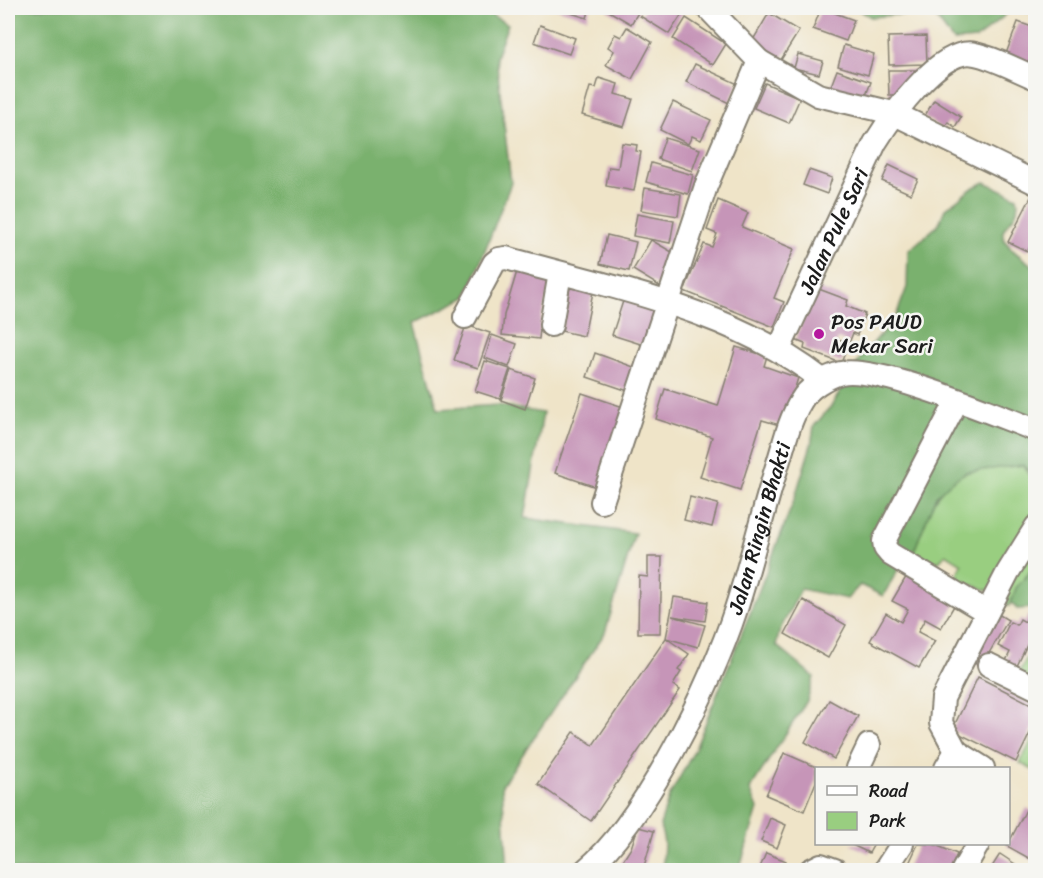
<svg xmlns="http://www.w3.org/2000/svg" width="1043" height="878" font-family="Sriracha,sans-serif">
	<rect width="100%" height="100%" fill="#f6f6f2"/>
	<filter id="ink" filterUnits="userSpaceOnUse"><feTurbulence type="fractalNoise" baseFrequency=".0167" numOctaves="2"/><feDisplacementMap in="SourceGraphic" scale="12" xChannelSelector="R" yChannelSelector="G"/><feConvolveMatrix kernelMatrix="1 2 1 2 8 2 1 2 1" color-interpolation-filters="sRGB"/></filter>
	<filter id="wash" filterUnits="userSpaceOnUse"><feTurbulence type="fractalNoise" baseFrequency=".008" numOctaves="4" result="noise"/><feDisplacementMap in="SourceGraphic" scale="24" xChannelSelector="R" yChannelSelector="G"/><feGaussianBlur stdDeviation="1.35" result="paint"/><feColorMatrix in="noise" values="0 0 0 0 0 0 0 0 0 0 0 0 0 0 0 0 0 1.4 0 .05"/><feComposite in="paint" operator="in"/></filter>
	<g filter="url(#wash)">
		<rect width="100%" height="100%" fill="#efe4c8"/>
		<g fill="#99ce80" stroke="#5a754e" stroke-width="1.5">
			<path d="M1016,464L1024,465L1035,487V566L1015,592L1009,606L990,591L955,579L962,564L946,554L933,567L912,556C920,526 934,486 965,473C980,467 1000,467 1016,464Z"/>
			<polygon points="1035,643 1035,682 1019,672"/>
			<polygon points="1035,734 1035,771 1020,763"/>
		</g>
		<g fill="#7ab16e" stroke="#4b6645" stroke-width="1.5">
			<polygon points="8,8 478,8 508,24 496,57 511,183 467,297 414,323 438,409 498,405 543,413 525,518 635,533 605,633 502,785 508,870 8,870"/>
			<polygon points="855,8 1035,8 1036,14 1014,8 976,39 953,41 932,12 871,17"/>
			<path d="M985,182L1017,197C1025,231 970,223 1035,267V487L1030,472L1024,465L966,472L951,482L936,496L912,556L907,554L883,596L860,585L847,599L801,589L780,630L776,645L814,677L807,701L750,789L758,809L739,870H659L663,862L664,842L660,825L669,797L695,749L758,593L794,500L811,445L814,426L832,405L860,359L896,316L907,287L908,251L938,225L945,209L974,187Z"/>
			<polygon points="1035,566 1035,608 1017,609 1011,603 1016,588"/>
		</g>
		<g id="blocks">
			<g fill="#c695b8">
				<polygon points="555,8 590,8 587,18"/>
				<polygon points="608,8 641,8 631,24 607,10"/>
				<polygon points="645,8 686,8 669,34 640,16"/>
				<polygon points="821,8 854,20 846,41 813,29"/>
				<polygon points="769,13 799,31 779,63 750,45"/>
				<polygon points="686,18 726,44 713,65 673,39"/>
				<polygon points="1018,22 1035,28 1035,71 1004,59"/>
				<polygon points="540,25 575,38 569,54 534,42"/>
				<polygon points="627,27 652,42 632,79 606,65 614,51 608,47 615,34 621,37"/>
				<polygon points="926,36 927,64 889,65 888,37"/>
				<polygon points="844,45 874,54 868,75 838,66"/>
				<polygon points="798,54 823,61 819,74 794,68"/>
				<polygon points="695,64 738,84 729,103 686,82"/>
				<polygon points="837,70 871,82 863,103 829,91"/>
				<polygon points="888,70 915,70 915,83 905,83 905,95 889,95"/>
				<polygon points="599,78 618,84 615,94 633,99 624,127 582,115 590,87 596,88"/>
				<polygon points="765,83 800,98 789,123 754,108"/>
				<polygon points="934,100 961,117 955,127 948,122 943,129 924,117"/>
				<polygon points="673,102 711,120 701,140 692,136 688,144 660,130"/>
				<polygon points="665,138 700,149 692,171 658,159"/>
				<polygon points="622,143 637,145 636,151 641,152 634,191 606,186 609,167 618,168"/>
				<polygon points="651,163 693,175 688,194 646,182"/>
				<polygon points="889,165 918,179 911,194 882,181"/>
				<polygon points="809,170 832,178 827,194 803,185"/>
				<polygon points="645,188 681,194 678,216 641,210"/>
				<polygon points="1035,189 1035,250 1030,247 1027,251 1008,242"/>
				<polygon points="718,200 748,213 742,227 794,249 774,298 784,302 774,327 684,291 704,244 712,247 717,234 707,230"/>
				<polygon points="637,214 674,221 670,243 633,236"/>
				<polygon points="607,235 636,242 629,271 600,264"/>
				<polygon points="651,240 679,256 661,287 633,270"/>
				<polygon points="518,268 553,278 541,318 539,339 502,335 504,315"/>
				<polygon points="570,288 593,292 584,336 561,331"/>
				<polygon points="816,288 848,300 846,306 865,314 857,335 853,333 849,343 838,339 834,348 845,353 841,363 804,349 805,344 795,340"/>
				<polygon points="625,295 663,308 650,347 612,335"/>
				<polygon points="466,325 490,333 478,368 454,360"/>
				<polygon points="492,335 517,344 509,367 485,358"/>
				<polygon points="736,347 767,356 764,366 798,378 783,426 762,420 740,490 700,477 712,437 656,419 665,389 718,406"/>
				<polygon points="595,353 642,370 634,393 587,377"/>
				<polygon points="485,361 510,369 500,399 475,391"/>
				<polygon points="511,370 535,378 525,409 501,400"/>
				<polygon points="582,393 629,409 602,489 555,473"/>
				<polygon points="690,497 718,504 712,527 684,520"/>
				<polygon points="648,557 662,557 660,633 638,633 639,576 648,577"/>
				<polygon points="909,572 958,599 941,628 925,619 918,632 935,641 919,668 870,641 886,613 901,622 908,609 892,601"/>
				<polygon points="674,597 708,602 705,621 672,616 705,625 698,647 666,638 689,654 678,670 681,672 673,685 680,690 591,821 538,784 574,732 593,745 666,638"/>
				<polygon points="803,600 846,625 828,658 785,634"/>
				<polygon points="998,614 1008,620 981,667 971,661"/>
				<polygon points="1028,615 1035,619 1035,628 1016,668 1005,663 1010,652 998,646 1010,622 1017,625 1020,619 1025,622"/>
				<polygon points="978,677 1035,706 1035,723 1016,762 952,730"/>
				<polygon points="829,700 858,716 834,759 805,742"/>
				<polygon points="784,753 816,767 816,782 804,811 766,795"/>
				<polygon points="1027,808 1035,813 1034,861 1007,846"/>
				<polygon points="770,818 786,825 777,848 761,841"/>
				<polygon points="638,827 654,831 643,870 617,870 631,848"/>
				<polygon points="850,844 874,844 869,853"/>
				<polygon points="918,844 933,844 957,854 950,870 906,870"/>
				<polygon points="766,853 786,861 782,870 759,870"/>
				<polygon points="1000,854 1024,870 990,870"/>
			</g>
		</g>
	</g>
	<g filter="url(#ink)">
		<use href="#blocks" fill-opacity="0" stroke="#868072" stroke-width="1.5"/>
		<g fill="none" stroke-linecap="round" stroke-linejoin="round">
			<defs>
				<g id="minor">
					<polyline points="759,61 818,95 893,113 1036,183"/>
					<path d="M465,317L494,263L499,259L506,258C614,288 733,310 822,380"/>
					<polyline points="551,325 560,273"/>
					<path id="s1" d="M779,349L875,143C891,117 940,46 975,54C995,58 1016,70 1036,78"/>
					<polyline points="957,401 884,541 885,548 890,554 987,612"/>
					<polyline points="602,502 706,186 759,61 708,8"/>
					<polyline points="989,665 1036,688"/>
					<polyline points="956,751 983,768"/>
					<polyline points="858,768 869,745"/>
					<polyline points="946,768 956,751 941,723 943,698 1008,572 1036,527"/>
					<path id="s2" d="M586,870C645,821 712,683 736,609C752,560 763,510 779,460C785,440 790,419 801,401C808,388 826,377 841,373C878,365 996,415 1036,430"/>
					<polyline points="811,870 821,865 835,870"/>
					<polyline points="885,870 902,844"/>
					<polyline points="963,870 978,844"/>
				</g>
			</defs>
			<use href="#minor" stroke="#868072" stroke-width="26"/>
			<use href="#minor" stroke="#fff" stroke-width="22"/>
		</g>
	</g>
	<circle fill="#b5179e" stroke="#f6f6f2" stroke-width="2" cx="819" cy="334" r="6"/>
	<g text-anchor="middle" stroke-width="5" stroke-linejoin="round" paint-order="stroke">
		<g font-size="21" fill="#1c1c1c" stroke="#f6f6f2">
			<text dy="7" stroke="none"><textPath href="#s1" startOffset="130">Jalan Pule Sari</textPath></text>
			<text dy="7" stroke="none"><textPath href="#s2" startOffset="388">Jalan Ringin Bhakti</textPath></text>
		</g>
		<g font-size="21" fill="#1c1c1c" stroke="#f6f6f2" text-anchor="start">
			<text x="831" y="329">Pos PAUD<tspan x="831" dy="24">Mekar Sari</tspan></text>
		</g>
	</g>
	<rect width="1043" height="878" fill="none" stroke="#f6f6f2" stroke-width="30"/>
	<rect x="815" y="767" width="195" height="78" fill="#f6f6f2" stroke="#9f9f9c" stroke-width="1.5"/>
	<rect x="827" y="786" width="30" height="9" fill="#ffffff" stroke="#9f9f9c" stroke-width="1.5"/>
	<text x="869" y="797" font-size="18" fill="#1c1c1c">Road</text>
	<rect x="827" y="812" width="30" height="18" fill="#99ce80" stroke="#9f9f9c" stroke-width="1.5"/>
	<text x="869" y="827" font-size="18" fill="#1c1c1c">Park</text>
</svg>
